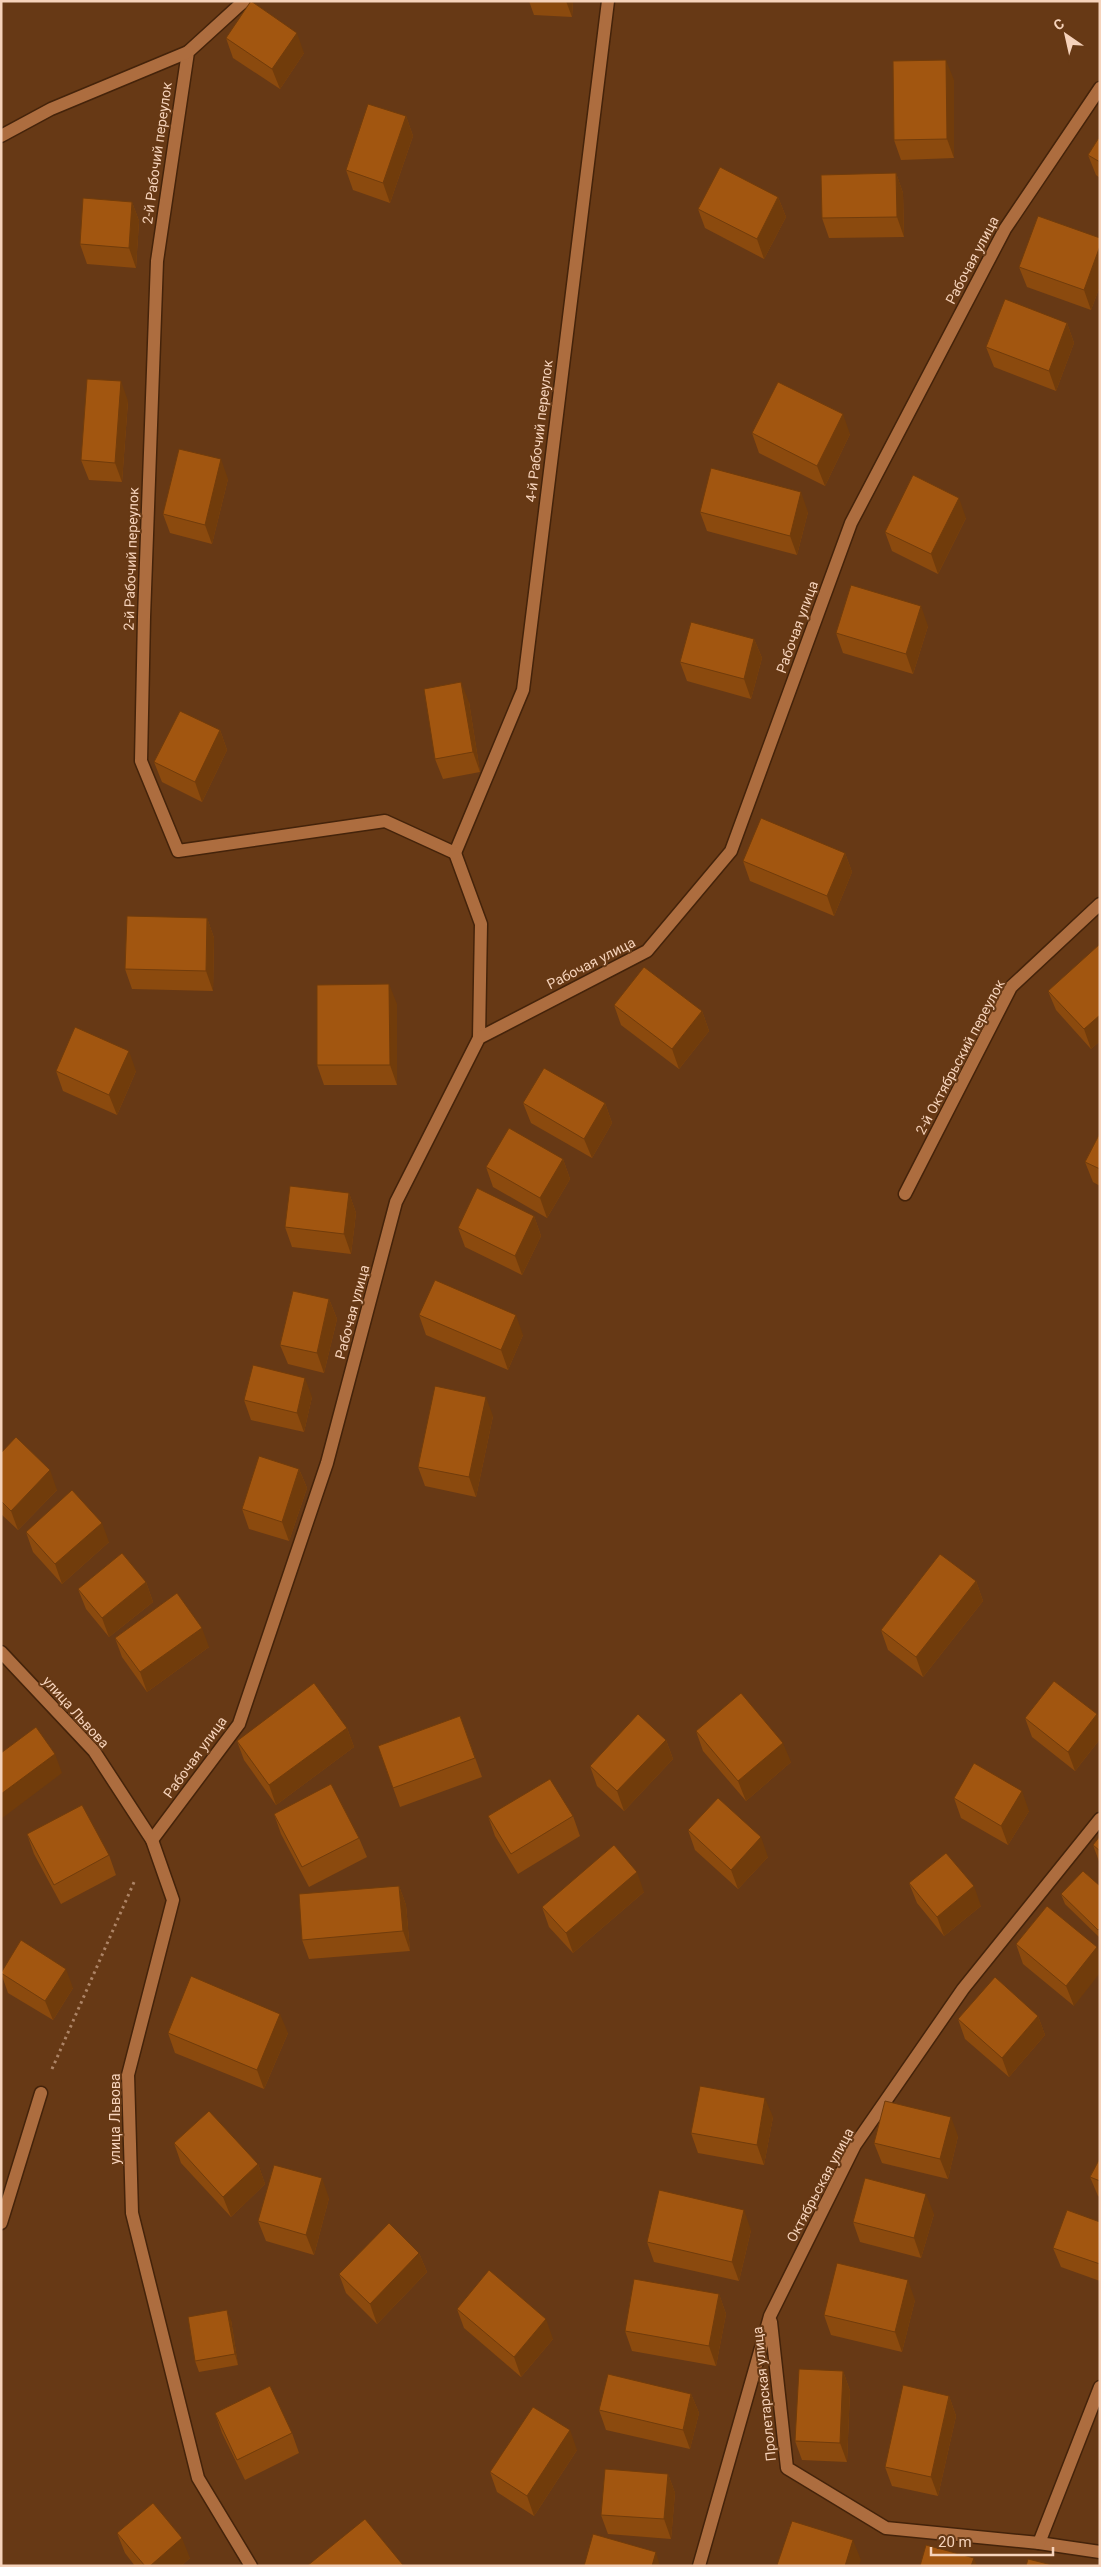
<svg xmlns="http://www.w3.org/2000/svg" width="1101" height="2567" font-family="Roboto,sans-serif">
	<rect width="100%" height="100%" fill="#673915"/>
	<g fill="none" stroke-linecap="round" stroke-linejoin="round">
		<defs>
			<g id="lane">
				<polyline points="244,1 188,52 157,261 144,617 141,761 178,851 385,821 455,853"/>
				<polyline points="455,853 523,690 608,1"/>
				<polyline points="455,853 481,924 479,1038"/>
			</g>
			<g id="street">
				<polyline points="1,136 51,109 188,52"/>
				<polyline points="905,1194 1011,987 1100,904"/>
				<polyline points="1,1652 94,1751 152,1840 173,1900 128,2075 132,2213 198,2478 251,2566"/>
				<polyline points="152,1840 239,1724 327,1463 396,1202 479,1038 647,951 731,851 851,523 1005,229 1100,88"/>
				<polyline points="1,2223 41,2093"/>
				<polyline points="771,2322 787,2468 886,2528 1039,2543 1100,2552"/>
				<polyline points="1039,2543 1100,2387"/>
				<polyline points="699,2566 770,2316 855,2145 963,1989 1100,1819"/>
			</g>
		</defs>
		<use href="#lane" stroke="#44230a" stroke-width="15"/>
		<use href="#street" stroke="#44230a" stroke-width="15"/>
		<polyline stroke="#ad8466" stroke-width="3" stroke-dasharray="2.5 4" stroke-linecap="butt" points="52,2069 135,1880"/>
		<use href="#lane" stroke="#ad6d3f" stroke-width="12"/>
		<use href="#street" stroke="#ad6d3f" stroke-width="12"/>
	</g>
	<g fill="#8b4a0e">
		<polygon points="529,1 573,1 572,17 534,15"/>
		<polygon points="226,38 304,53 280,89 233,58"/>
		<polygon points="954,80 954,158 901,160 894,140"/>
		<polygon points="406,116 413,136 390,203 353,190 346,170"/>
		<polygon points="1100,136 1100,178 1096,175 1088,155"/>
		<polygon points="896,173 903,193 904,237 829,238 822,218"/>
		<polygon points="778,197 786,217 764,259 705,228 698,209"/>
		<polygon points="132,202 139,221 136,268 87,264 80,244"/>
		<polygon points="1100,238 1100,286 1091,310 1027,287 1019,267"/>
		<polygon points="1067,323 1074,343 1056,391 994,367 986,347"/>
		<polygon points="128,401 122,482 89,480 81,460"/>
		<polygon points="752,433 850,434 825,486 759,453"/>
		<polygon points="228,479 212,544 170,533 163,514"/>
		<polygon points="700,512 808,512 797,555 707,531"/>
		<polygon points="966,518 938,574 892,551 885,532"/>
		<polygon points="928,626 913,674 843,653 836,633"/>
		<polygon points="754,639 762,658 751,699 687,681 680,662"/>
		<polygon points="469,702 480,772 443,779 435,759"/>
		<polygon points="220,730 227,750 202,802 162,782 154,762"/>
		<polygon points="845,853 852,872 834,916 750,881 743,861"/>
		<polygon points="207,918 214,938 213,991 132,989 125,969"/>
		<polygon points="1100,944 1100,1041 1091,1049 1056,1010 1048,991"/>
		<polygon points="397,1004 397,1085 324,1085 317,1065"/>
		<polygon points="614,1005 702,1011 709,1031 679,1069 621,1025"/>
		<polygon points="56,1071 136,1071 117,1115 63,1091"/>
		<polygon points="523,1103 605,1103 612,1123 592,1158 531,1123"/>
		<polygon points="1100,1133 1100,1186 1093,1182 1085,1162"/>
		<polygon points="563,1159 570,1179 547,1218 493,1187 486,1167"/>
		<polygon points="349,1193 356,1213 351,1254 292,1247 285,1227"/>
		<polygon points="534,1216 541,1236 522,1275 465,1247 458,1228"/>
		<polygon points="329,1299 337,1319 324,1373 288,1364 280,1345"/>
		<polygon points="419,1315 523,1335 508,1370 426,1335"/>
		<polygon points="312,1397 304,1432 251,1420 244,1400"/>
		<polygon points="493,1416 476,1497 425,1486 418,1467"/>
		<polygon points="1,1453 57,1490 18,1530 1,1514"/>
		<polygon points="299,1469 307,1488 289,1541 249,1529 242,1509"/>
		<polygon points="26,1532 109,1542 62,1584 33,1552"/>
		<polygon points="976,1581 983,1601 923,1677 888,1650 881,1630"/>
		<polygon points="146,1582 153,1602 109,1637 86,1609 78,1589"/>
		<polygon points="115,1638 209,1647 147,1692 122,1657"/>
		<polygon points="1097,1714 1100,1723 1100,1739 1075,1771 1032,1737 1025,1718"/>
		<polygon points="460,1716 482,1777 400,1807 378,1746"/>
		<polygon points="347,1728 354,1747 276,1805 244,1760 237,1741"/>
		<polygon points="696,1731 791,1762 746,1801 703,1751"/>
		<polygon points="666,1740 673,1759 624,1811 597,1786 590,1766"/>
		<polygon points="954,1798 1029,1811 1008,1845 961,1818"/>
		<polygon points="274,1814 359,1838 367,1857 309,1887 281,1834"/>
		<polygon points="488,1816 573,1816 580,1836 518,1874 495,1836"/>
		<polygon points="688,1830 768,1857 738,1889 695,1850"/>
		<polygon points="27,1834 109,1855 116,1875 61,1904 34,1854"/>
		<polygon points="1100,1836 1100,1864 1093,1845"/>
		<polygon points="909,1883 981,1906 944,1936 917,1903"/>
		<polygon points="399,1886 406,1905 410,1951 309,1959 302,1940"/>
		<polygon points="1100,1886 1100,1938 1065,1904 1061,1894"/>
		<polygon points="644,1892 573,1953 549,1927 542,1907"/>
		<polygon points="1047,1906 1074,2006 1023,1964 1016,1944"/>
		<polygon points="1,1973 73,1988 53,2020 8,1993"/>
		<polygon points="1038,2016 1045,2035 1009,2077 965,2039 958,2019"/>
		<polygon points="168,2033 288,2033 264,2089 175,2053"/>
		<polygon points="773,2117 764,2165 698,2153 691,2133"/>
		<polygon points="958,2136 948,2179 882,2163 874,2143"/>
		<polygon points="174,2143 258,2164 265,2184 231,2217 181,2163"/>
		<polygon points="1100,2158 1100,2197 1098,2196 1090,2177"/>
		<polygon points="329,2198 314,2255 266,2241 258,2221"/>
		<polygon points="934,2214 921,2258 860,2242 853,2222"/>
		<polygon points="1100,2222 1100,2281 1061,2267 1053,2248"/>
		<polygon points="751,2230 739,2281 654,2262 647,2242"/>
		<polygon points="419,2253 427,2272 377,2324 346,2293 339,2274"/>
		<polygon points="719,2294 726,2314 716,2366 632,2351 625,2331"/>
		<polygon points="915,2300 902,2352 831,2335 824,2315"/>
		<polygon points="457,2309 553,2339 521,2377 464,2328"/>
		<polygon points="231,2320 238,2365 199,2372 195,2361"/>
		<polygon points="843,2371 850,2391 847,2462 802,2460 795,2441"/>
		<polygon points="691,2394 699,2413 690,2449 606,2430 599,2410"/>
		<polygon points="949,2396 956,2416 938,2496 892,2486 885,2467"/>
		<polygon points="215,2413 292,2433 299,2453 245,2480 222,2433"/>
		<polygon points="577,2450 534,2516 497,2492 490,2472"/>
		<polygon points="668,2474 675,2493 671,2539 608,2534 601,2515"/>
		<polygon points="117,2533 190,2558 181,2566 135,2566 125,2553"/>
	</g>
	<g fill="#713c0b">
		<polygon points="566,1 573,1 572,17"/>
		<polygon points="297,33 304,53 280,89 272,69"/>
		<polygon points="946,60 954,80 954,158 947,139"/>
		<polygon points="406,116 413,136 390,203 383,183"/>
		<polygon points="896,173 903,193 904,237 897,217"/>
		<polygon points="778,197 786,217 764,259 757,239"/>
		<polygon points="132,202 139,221 136,268 129,248"/>
		<polygon points="1100,246 1100,286 1091,310 1084,290"/>
		<polygon points="1067,323 1074,343 1056,391 1049,371"/>
		<polygon points="121,381 128,401 122,482 115,463"/>
		<polygon points="843,414 850,434 825,486 817,466"/>
		<polygon points="221,459 228,479 212,544 205,525"/>
		<polygon points="801,492 808,512 797,555 790,536"/>
		<polygon points="959,498 966,518 938,574 931,554"/>
		<polygon points="921,606 928,626 913,674 906,654"/>
		<polygon points="754,639 762,658 751,699 744,679"/>
		<polygon points="461,682 469,702 480,772 473,752"/>
		<polygon points="220,730 227,750 202,802 195,782"/>
		<polygon points="845,853 852,872 834,916 827,896"/>
		<polygon points="207,918 214,938 213,991 206,971"/>
		<polygon points="389,984 397,1004 397,1085 390,1065"/>
		<polygon points="702,1011 709,1031 679,1069 672,1049"/>
		<polygon points="1100,1015 1100,1041 1091,1049 1084,1029"/>
		<polygon points="129,1051 136,1071 117,1115 109,1095"/>
		<polygon points="605,1103 612,1123 592,1158 584,1139"/>
		<polygon points="563,1159 570,1179 547,1218 540,1198"/>
		<polygon points="349,1193 356,1213 351,1254 344,1234"/>
		<polygon points="534,1216 541,1236 522,1275 515,1256"/>
		<polygon points="329,1299 337,1319 324,1373 317,1353"/>
		<polygon points="516,1315 523,1335 508,1370 501,1350"/>
		<polygon points="305,1378 312,1397 304,1432 297,1413"/>
		<polygon points="486,1397 493,1416 476,1497 469,1477"/>
		<polygon points="299,1469 307,1488 289,1541 282,1522"/>
		<polygon points="50,1470 57,1490 18,1530 11,1511"/>
		<polygon points="102,1523 109,1542 62,1584 55,1564"/>
		<polygon points="976,1581 983,1601 923,1677 916,1657"/>
		<polygon points="146,1582 153,1602 109,1637 102,1618"/>
		<polygon points="202,1628 209,1647 147,1692 140,1672"/>
		<polygon points="1097,1714 1100,1723 1100,1739 1075,1771 1068,1752"/>
		<polygon points="347,1728 354,1747 276,1805 269,1785"/>
		<polygon points="666,1740 673,1759 624,1811 617,1791"/>
		<polygon points="783,1743 791,1762 746,1801 738,1781"/>
		<polygon points="55,1754 62,1773 1,1819 1,1794"/>
		<polygon points="1022,1791 1029,1811 1008,1845 1001,1826"/>
		<polygon points="761,1837 768,1857 738,1889 731,1870"/>
		<polygon points="637,1872 644,1892 573,1953 566,1933"/>
		<polygon points="399,1886 406,1905 410,1951 403,1931"/>
		<polygon points="974,1886 981,1906 944,1936 937,1917"/>
		<polygon points="1097,1947 1100,1953 1100,1973 1074,2006 1066,1986"/>
		<polygon points="66,1969 73,1988 53,2020 45,2001"/>
		<polygon points="280,2014 288,2033 264,2089 257,2070"/>
		<polygon points="1038,2016 1045,2035 1009,2077 1002,2058"/>
		<polygon points="765,2098 773,2117 764,2165 757,2145"/>
		<polygon points="951,2117 958,2136 948,2179 940,2159"/>
		<polygon points="258,2164 265,2184 231,2217 223,2197"/>
		<polygon points="322,2178 329,2198 314,2255 306,2235"/>
		<polygon points="926,2194 934,2214 921,2258 914,2238"/>
		<polygon points="744,2210 751,2230 739,2281 732,2262"/>
		<polygon points="419,2253 427,2272 377,2324 370,2304"/>
		<polygon points="908,2280 915,2300 902,2352 895,2332"/>
		<polygon points="719,2294 726,2314 716,2366 709,2346"/>
		<polygon points="227,2310 231,2320 238,2365 235,2354"/>
		<polygon points="546,2319 553,2339 521,2377 514,2357"/>
		<polygon points="843,2371 850,2391 847,2462 840,2443"/>
		<polygon points="691,2394 699,2413 690,2449 683,2430"/>
		<polygon points="949,2396 956,2416 938,2496 931,2477"/>
		<polygon points="570,2430 577,2450 534,2516 527,2496"/>
		<polygon points="668,2474 675,2493 671,2539 664,2519"/>
		<polygon points="182,2538 190,2558 181,2566 150,2566"/>
		<polygon points="853,2540 861,2560 859,2566 845,2566"/>
		<polygon points="656,2552 660,2566 652,2566"/>
		<polygon points="974,2558 977,2566 971,2566"/>
	</g>
	<g fill="#a25610" stroke="#713c0b">
		<polygon points="251,1 297,33 272,69 226,38"/>
		<polygon points="946,60 947,139 894,140 893,61"/>
		<polygon points="368,104 406,116 383,183 346,170"/>
		<polygon points="1100,136 1100,162 1088,155"/>
		<polygon points="720,167 778,197 757,239 698,209"/>
		<polygon points="896,173 897,217 822,218 821,175"/>
		<polygon points="83,198 132,202 129,248 80,244"/>
		<polygon points="1038,216 1100,238 1100,246 1084,290 1019,267"/>
		<polygon points="1005,299 1067,323 1049,371 986,347"/>
		<polygon points="87,379 121,381 115,463 81,460"/>
		<polygon points="778,382 843,414 817,466 752,433"/>
		<polygon points="179,449 221,459 205,525 163,514"/>
		<polygon points="711,468 801,492 790,536 700,512"/>
		<polygon points="913,475 959,498 931,554 885,532"/>
		<polygon points="851,585 921,606 906,654 836,633"/>
		<polygon points="691,622 754,639 744,679 680,662"/>
		<polygon points="461,682 473,752 435,759 424,689"/>
		<polygon points="180,711 220,730 195,782 154,762"/>
		<polygon points="761,818 845,853 827,896 743,861"/>
		<polygon points="127,916 207,918 206,971 125,969"/>
		<polygon points="1100,944 1100,1015 1084,1029 1048,991"/>
		<polygon points="644,967 702,1011 672,1049 614,1005"/>
		<polygon points="389,984 390,1065 317,1065 317,985"/>
		<polygon points="75,1027 129,1051 109,1095 56,1071"/>
		<polygon points="544,1068 605,1103 584,1139 523,1103"/>
		<polygon points="509,1128 563,1159 540,1198 486,1167"/>
		<polygon points="1100,1133 1100,1169 1085,1162"/>
		<polygon points="290,1186 349,1193 344,1234 285,1227"/>
		<polygon points="477,1188 534,1216 515,1256 458,1228"/>
		<polygon points="435,1280 516,1315 501,1350 419,1315"/>
		<polygon points="293,1291 329,1299 317,1353 280,1345"/>
		<polygon points="253,1365 305,1378 297,1413 244,1400"/>
		<polygon points="435,1386 486,1397 469,1477 418,1467"/>
		<polygon points="16,1437 50,1470 11,1511 1,1501 1,1453"/>
		<polygon points="259,1456 299,1469 282,1522 242,1509"/>
		<polygon points="72,1490 102,1523 55,1564 26,1532"/>
		<polygon points="122,1553 146,1582 102,1618 78,1589"/>
		<polygon points="940,1554 976,1581 916,1657 881,1630"/>
		<polygon points="177,1593 202,1628 140,1672 115,1638"/>
		<polygon points="1054,1681 1097,1714 1068,1752 1025,1718"/>
		<polygon points="314,1683 347,1728 269,1785 237,1741"/>
		<polygon points="741,1693 783,1743 738,1781 696,1731"/>
		<polygon points="638,1714 666,1740 617,1791 590,1766"/>
		<polygon points="460,1716 475,1758 393,1788 378,1746"/>
		<polygon points="36,1727 55,1754 1,1794 1,1753"/>
		<polygon points="974,1763 1022,1791 1001,1826 954,1798"/>
		<polygon points="550,1779 573,1816 511,1854 488,1816"/>
		<polygon points="331,1784 359,1838 302,1867 274,1814"/>
		<polygon points="718,1798 761,1837 731,1870 688,1830"/>
		<polygon points="82,1805 109,1855 54,1885 27,1834"/>
		<polygon points="1100,1836 1100,1851 1093,1845"/>
		<polygon points="614,1845 637,1872 566,1933 542,1907"/>
		<polygon points="946,1853 974,1886 937,1917 909,1883"/>
		<polygon points="1083,1871 1100,1886 1100,1928 1098,1930 1061,1894"/>
		<polygon points="399,1886 403,1931 302,1940 299,1894"/>
		<polygon points="1047,1906 1097,1947 1066,1986 1016,1944"/>
		<polygon points="21,1940 66,1969 45,2001 1,1973"/>
		<polygon points="191,1976 280,2014 257,2070 168,2033"/>
		<polygon points="995,1977 1038,2016 1002,2058 958,2019"/>
		<polygon points="700,2086 765,2098 757,2145 691,2133"/>
		<polygon points="885,2101 951,2117 940,2159 874,2143"/>
		<polygon points="209,2111 258,2164 223,2197 174,2143"/>
		<polygon points="1100,2158 1100,2181 1090,2177"/>
		<polygon points="274,2165 322,2178 306,2235 258,2221"/>
		<polygon points="865,2178 926,2194 914,2238 853,2222"/>
		<polygon points="659,2190 744,2210 732,2262 647,2242"/>
		<polygon points="1067,2210 1100,2222 1100,2264 1053,2248"/>
		<polygon points="389,2223 419,2253 370,2304 339,2274"/>
		<polygon points="837,2263 908,2280 895,2332 824,2315"/>
		<polygon points="489,2270 546,2319 514,2357 457,2309"/>
		<polygon points="634,2279 719,2294 709,2346 625,2331"/>
		<polygon points="227,2310 235,2354 195,2361 188,2317"/>
		<polygon points="799,2369 843,2371 840,2443 795,2441"/>
		<polygon points="608,2374 691,2394 683,2430 599,2410"/>
		<polygon points="903,2385 949,2396 931,2477 885,2467"/>
		<polygon points="270,2386 292,2433 237,2460 215,2413"/>
		<polygon points="533,2407 570,2430 527,2496 490,2472"/>
		<polygon points="605,2469 668,2474 664,2519 601,2515"/>
		<polygon points="153,2503 182,2538 150,2566 145,2566 117,2533"/>
		<polygon points="365,2519 403,2565 402,2566 307,2566"/>
		<polygon points="792,2521 853,2540 845,2566 779,2566 777,2565"/>
		<polygon points="593,2534 656,2552 652,2566 584,2566"/>
		<polygon points="926,2545 974,2558 971,2566 920,2566"/>
		<polygon points="1028,2559 1056,2566 1026,2566"/>
	</g>
	<g text-anchor="middle" stroke-width="4" stroke-linejoin="round" paint-order="stroke">
		<g font-size="14" fill="#f6d3bb" stroke="#673915">
			<text transform="translate(157 153) rotate(-82)" y="5">2-й Рабочий переулок</text>
			<text transform="translate(972 260) rotate(-62)" y="5">Рабочая улица</text>
			<text transform="translate(539 431) rotate(-83)" y="5">4-й Рабочий переулок</text>
			<text transform="translate(131 559) rotate(-88)" y="5">2-й Рабочий переулок</text>
			<text transform="translate(797 627) rotate(-70)" y="5">Рабочая улица</text>
			<text transform="translate(591 963) rotate(-27)" y="5">Рабочая улица</text>
			<text transform="translate(960 1057) rotate(-62)" y="5">2-й Октябрьский переулок</text>
			<text transform="translate(352 1312) rotate(-75)" y="5">Рабочая улица</text>
			<text transform="translate(76 1712) rotate(48)" y="5">улица Львова</text>
			<text transform="translate(195 1757) rotate(-54)" y="5">Рабочая улица</text>
			<text transform="translate(115 2119) rotate(-90)" y="5">улица Львова</text>
			<text transform="translate(820 2185) rotate(-62)" y="5">Октябрьская улица</text>
			<text transform="translate(764 2394) rotate(-96)" y="5">Пролетарская улица</text>
		</g>
	</g>
	<rect width="1101" height="2567" fill="none" stroke="#f6d3bb" stroke-width="5"/>
	<g transform="translate(1066 35) rotate(326)" stroke="#673915" stroke-width="4" paint-order="stroke">
	<path d="M0-4L9 19L0 12L-9 19Z" fill="#f6d3bb"/>
	<text y="-8" font-size="14" font-weight="bold" text-anchor="middle" fill="#f6d3bb">С</text>
	</g>
	<path d="M931 2547v8h122v-8" fill="none" stroke="#f6d3bb" stroke-width="2.5"/>
	<text x="938" y="2547" font-size="15" fill="#f6d3bb" stroke="#673915" stroke-width="4" paint-order="stroke">20 m</text>
</svg>
